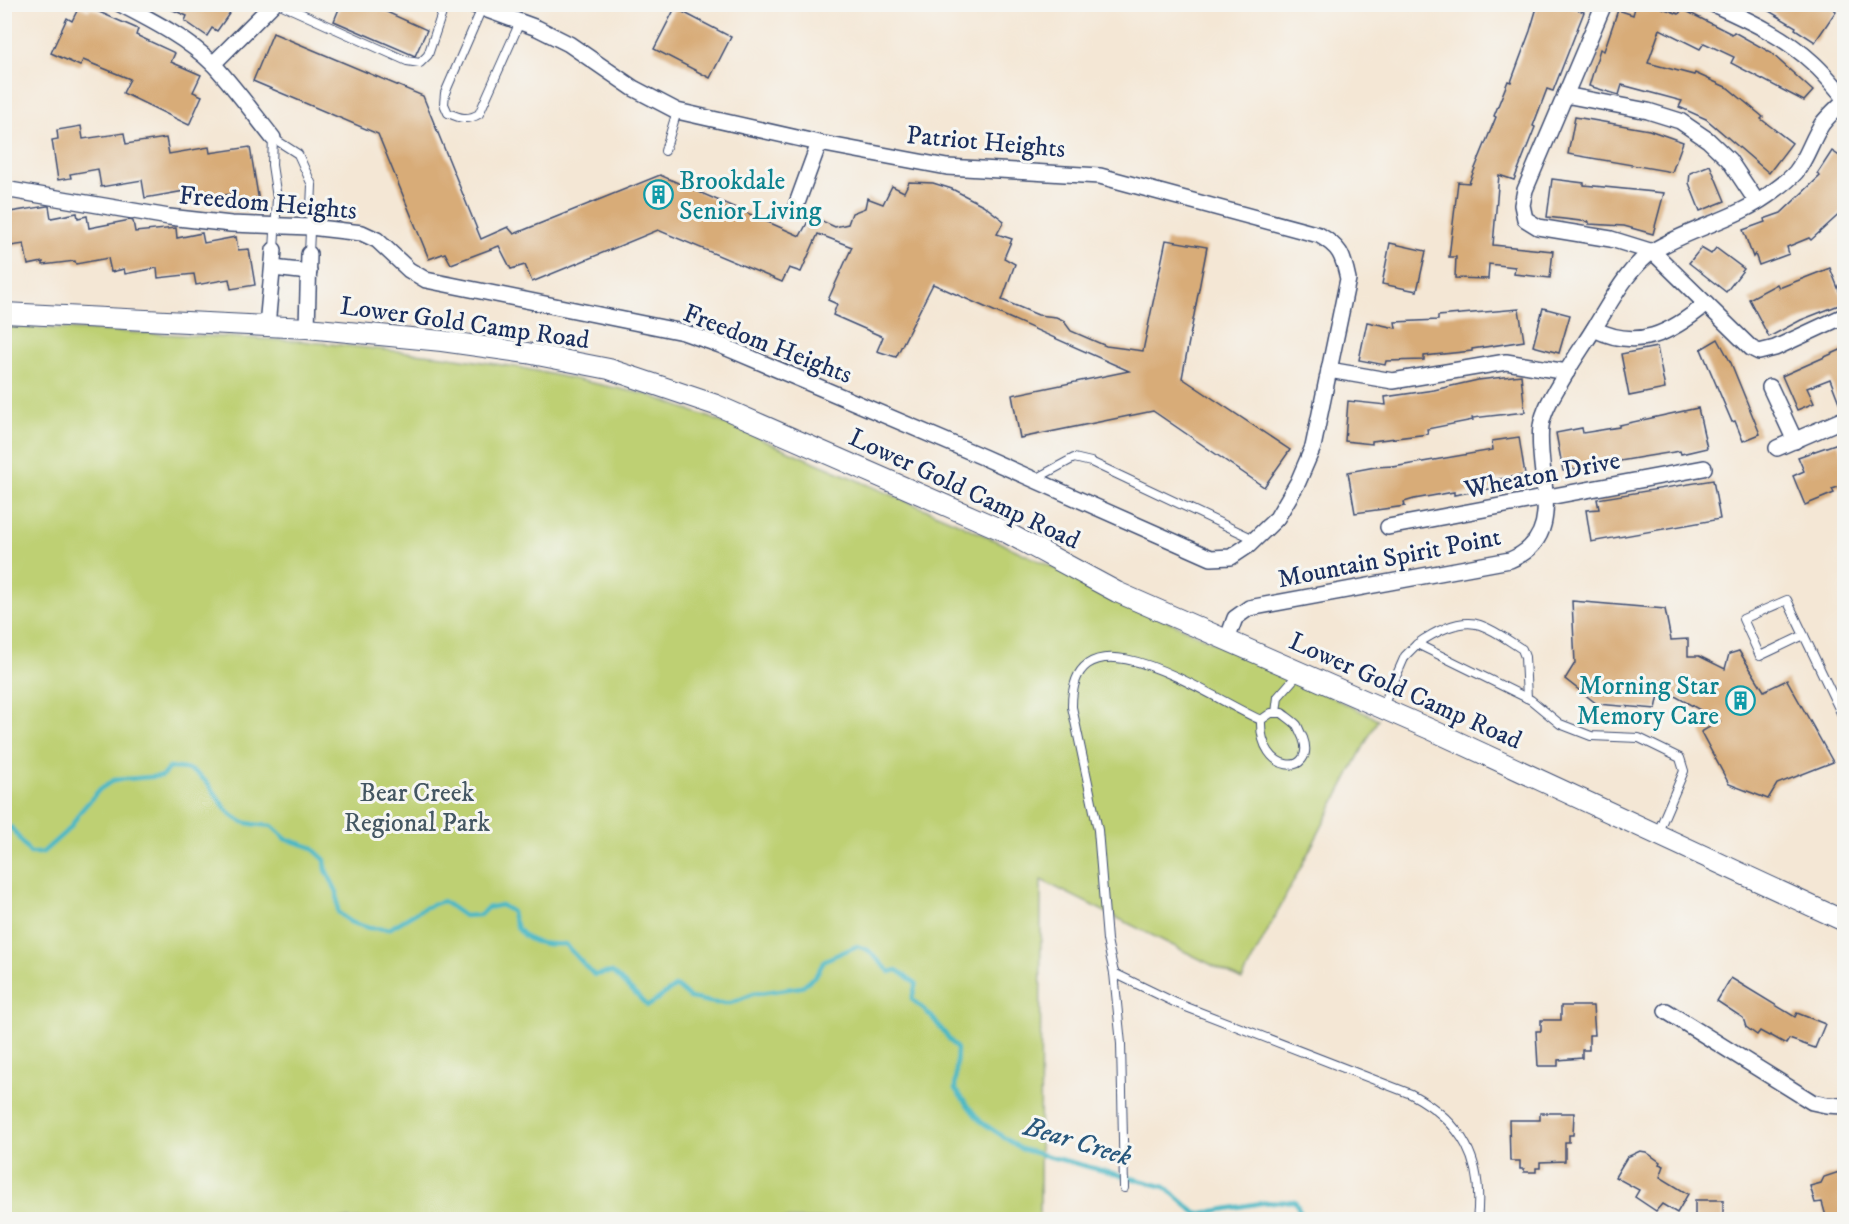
<svg xmlns="http://www.w3.org/2000/svg" width="1849" height="1224" font-family="'IM FELL DW Pica',serif">
	<rect width="100%" height="100%" fill="#f6f6f2"/>
	<filter id="ink" filterUnits="userSpaceOnUse"><feTurbulence type="fractalNoise" baseFrequency=".0167" numOctaves="2"/><feDisplacementMap in="SourceGraphic" scale="12" xChannelSelector="R" yChannelSelector="G"/><feConvolveMatrix kernelMatrix="1 2 1 2 8 2 1 2 1" color-interpolation-filters="sRGB"/></filter>
	<filter id="wash" filterUnits="userSpaceOnUse"><feTurbulence type="fractalNoise" baseFrequency=".008" numOctaves="4" result="noise"/><feDisplacementMap in="SourceGraphic" scale="24" xChannelSelector="R" yChannelSelector="G"/><feGaussianBlur stdDeviation="1.35" result="paint"/><feColorMatrix in="noise" values="0 0 0 0 0 0 0 0 0 0 0 0 0 0 0 0 0 1.4 0 .05"/><feComposite in="paint" operator="in"/></filter>
	<g filter="url(#wash)">
		<rect width="100%" height="100%" fill="#f4e7d5"/>
		<polygon fill="#bed073" stroke="#6c8068" stroke-width="1.5" points="4,326 302,341 443,356 522,368 649,395 716,420 958,523 1378,719 1242,980 1041,880 1040,1219 5,1219"/>
		<g fill="none" stroke-linecap="round" stroke-linejoin="round">
			<path stroke="#4ab8c5" stroke-width="4.5" d="M4,832L11,827L30,853H42L70,828L80,812L100,789L114,780L162,776L169,768C175,768 183,768 189,770C213,778 218,809 239,820C250,826 261,824 272,826L286,839L311,847L325,860L326,870L337,892L338,912L350,922L369,928L389,929L424,908L443,901L464,916L480,915L487,908L501,905L512,912C517,941 538,946 565,944L594,975L612,972L648,1006L676,986L690,998L715,1003H731L753,994L801,987L816,975L825,960L857,946L868,950L890,972L897,970L916,983L912,999L932,1017L957,1049L955,1089L980,1121L1021,1149L1165,1187L1197,1214L1261,1203L1295,1201L1304,1220"/>
		</g>
		<g id="blocks">
			<g fill="#d8ac78">
				<polygon points="159,4 236,4 217,31 212,28 207,36 185,21 187,16"/>
				<polygon points="341,4 369,4 427,30 415,56 334,21"/>
				<polygon points="1538,4 1564,4 1584,12 1553,91 1547,89 1533,126 1535,127 1514,180 1499,175 1493,245 1553,251 1550,278 1514,274 1515,267 1489,264 1488,279 1455,278 1456,257 1449,257 1458,182 1469,183 1496,117 1494,116 1508,81 1511,82 1530,31"/>
				<polygon points="1636,4 1651,4 1679,14 1682,9 1732,34 1734,32 1770,52 1813,91 1804,101 1731,63 1734,57 1704,43 1700,49 1660,29 1648,63 1694,75 1695,73 1728,88 1763,117 1761,119 1792,143 1769,173 1706,119 1679,107 1682,101 1622,85 1619,95 1589,86 1600,49 1604,51 1618,10 1633,15"/>
				<polygon points="1757,4 1826,4 1836,11 1815,42 1795,29 1796,27"/>
				<polygon points="79,7 89,11 90,8 138,29 136,35 175,53 171,62 201,75 193,92 202,96 189,125 123,93 130,79 83,60 80,66 51,53 67,18 72,21"/>
				<polygon points="675,8 731,37 710,78 654,49"/>
				<polygon points="273,33 423,96 481,239 508,227 514,234 660,175 800,236 811,216 835,227 848,224 852,213 865,208 867,198 883,204 892,186 904,192 909,182 933,183 952,189 983,205 1004,221 997,234 1012,239 1004,258 1015,264 1002,300 1038,315 1056,317 1063,320 1071,331 1106,346 1143,351 1166,240 1207,247 1182,378 1290,450 1264,487 1153,411 1020,438 1012,395 1129,371 933,284 896,357 877,351 883,337 833,315 837,304 828,300 852,247 818,234 801,272 789,268 782,282 658,230 532,282 525,265 511,269 499,246 451,264 445,253 429,259 378,134 253,81"/>
				<polygon points="1575,117 1649,130 1683,142 1672,172 1568,154"/>
				<polygon points="81,126 83,139 124,133 126,144 166,138 169,154 209,147 210,153 250,147 259,202 233,207 231,194 186,201 185,191 145,198 142,180 101,187 98,169 70,174 71,178 58,180 52,140 58,139 57,130"/>
				<polygon points="1832,151 1845,160 1845,209 1811,240 1809,238 1787,247 1789,254 1759,265 1755,254 1753,257 1743,230 1765,222 1764,219 1781,213 1820,176 1817,174"/>
				<polygon points="1710,165 1725,201 1700,211 1689,183 1690,173"/>
				<polygon points="1552,179 1584,183 1584,185 1664,193 1653,234 1624,226 1589,224 1589,222 1547,217"/>
				<polygon points="47,206 49,206 51,218 77,213 78,218 87,216 89,228 130,220 133,221 135,232 176,228 177,238 202,233 204,243 236,237 238,250 249,249 255,285 231,289 229,279 196,285 194,274 158,278 157,268 125,274 124,269 111,272 108,258 76,264 75,261 43,265 43,262 28,265 24,244 4,247 4,213"/>
				<polygon points="1390,243 1426,251 1417,291 1382,284"/>
				<polygon points="1701,248 1711,254 1716,248 1744,269 1726,292 1689,263"/>
				<polygon points="1830,268 1844,303 1801,320 1769,337 1749,299 1777,284 1779,288"/>
				<polygon points="1543,308 1570,315 1559,353 1533,346"/>
				<polygon points="1519,309 1524,341 1472,349 1472,351 1424,356 1424,360 1386,361 1385,365 1359,360 1367,322 1396,328 1395,322 1438,320 1438,316"/>
				<polygon points="1718,339 1731,363 1760,434 1743,441 1735,421 1732,422 1701,349"/>
				<polygon points="1657,347 1665,389 1629,396 1621,354"/>
				<polygon points="1845,348 1845,409 1842,410 1830,379 1807,388 1814,403 1797,410 1782,376"/>
				<polygon points="1521,375 1525,412 1472,418 1473,420 1427,429 1428,434 1372,441 1372,444 1345,441 1348,401 1386,405 1385,397 1434,390 1478,380"/>
				<polygon points="1698,408 1707,448 1681,454 1680,451 1643,457 1563,471 1556,433 1582,428 1583,433 1619,427 1619,425"/>
				<polygon points="1519,437 1525,475 1493,480 1495,488 1454,495 1454,492 1414,499 1404,502 1405,506 1355,513 1348,472 1375,467 1393,466 1393,467 1493,450 1492,441"/>
				<polygon points="1838,443 1845,460 1845,485 1832,489 1834,493 1805,505 1793,476 1804,471 1798,457"/>
				<polygon points="1713,480 1720,519 1591,542 1586,510 1599,509 1597,499"/>
				<polygon points="1572,601 1665,609 1671,640 1688,639 1688,656 1699,656 1725,669 1729,654 1739,651 1764,691 1787,680 1833,762 1777,784 1768,799 1729,784 1701,732 1720,721 1675,696 1659,695 1656,709 1597,704 1565,679 1575,663"/>
				<polygon points="1731,978 1795,1017 1797,1013 1825,1024 1815,1048 1789,1039 1786,1044 1770,1035 1769,1036 1760,1031 1757,1035 1746,1027 1743,1018 1717,1001"/>
				<polygon points="1561,1006 1593,1006 1595,1035 1589,1035 1589,1050 1582,1050 1582,1058 1558,1060 1558,1066 1538,1066 1536,1031 1541,1031 1541,1020 1561,1020"/>
				<polygon points="1540,1113 1574,1113 1573,1135 1569,1135 1569,1142 1565,1142 1565,1161 1540,1162 1540,1168 1536,1168 1536,1172 1524,1172 1524,1169 1520,1169 1520,1161 1510,1161 1509,1120 1540,1120"/>
				<polygon points="1640,1151 1646,1152 1660,1162 1659,1164 1664,1166 1660,1177 1688,1194 1677,1213 1662,1204 1656,1211 1635,1197 1639,1190 1615,1177 1627,1157"/>
				<polygon points="1845,1170 1845,1220 1827,1220 1822,1202 1815,1203 1810,1186 1821,1183 1824,1177"/>
				<rect x="1695" y="1200" width="28" height="20"/>
			</g>
		</g>
	</g>
	<g filter="url(#ink)">
		<use href="#blocks" fill-opacity="0" stroke="#3c4b70" stroke-width="1.5"/>
		<g fill="none" stroke-linecap="round" stroke-linejoin="round">
			<defs>
				<g id="service">
					<polyline points="280,4 407,61 420,63 428,55 445,4"/>
					<path d="M482,8L445,93L444,104L448,113C460,118 467,121 479,114L520,22"/>
					<polyline points="273,138 298,154 312,185 309,254"/>
					<polyline points="273,138 272,165 277,198 274,250"/>
					<polyline points="665,151 677,111"/>
					<polyline points="1035,479 1074,458 1091,462 1254,539"/>
					<polyline points="1804,635 1760,656 1743,619 1787,600 1844,719"/>
					<path d="M1417,644C1433,633 1460,618 1480,625C1495,630 1509,641 1522,649L1525,657L1527,698"/>
					<polyline points="1383,706 1405,656 1417,644 1531,700 1560,724 1591,736 1639,738 1680,758 1684,771 1658,832"/>
					<polyline points="1276,713 1278,697 1300,672"/>
					<path d="M1114,973L1176,1003L1411,1094C1463,1122 1484,1161 1477,1220"/>
					<path d="M1124,1188L1121,1044L1114,973L1107,940L1098,830L1072,707C1071,597 1218,703 1261,720L1271,713H1282C1287,717 1293,721 1297,725C1299,729 1301,734 1303,738C1317,776 1259,776 1261,720"/>
				</g>
				<g id="minor">
					<path d="M120,4C153,21 188,39 214,65C235,88 254,114 273,138"/>
					<polyline points="1604,4 1525,190 1522,205 1525,219 1538,227 1611,239 1653,252 1751,348 1759,352 1775,348 1844,316"/>
					<path d="M1713,4C1748,20 1784,36 1813,63C1824,73 1834,85 1844,97"/>
					<polyline points="213,64 273,4"/>
					<polyline points="1565,95 1648,111 1680,121 1708,140 1729,160 1757,202"/>
					<path d="M4,189L169,217L231,224L310,227L362,233L377,240L409,270L426,280L683,332L720,345L983,457L1211,558L1231,557L1249,545L1277,518L1298,482L1313,447L1348,279C1343,255 1340,247 1319,235L1100,176L947,167L819,143L677,111L633,88L569,44L537,28L471,4"/>
					<polyline points="796,206 819,143"/>
					<polyline points="273,268 309,272"/>
					<polyline points="267,326 274,250"/>
					<polyline points="307,328 309,254"/>
					<path d="M1594,329C1638,351 1671,333 1706,304"/>
					<polyline points="1329,370 1393,381 1506,362 1567,372"/>
					<polyline points="1770,387 1795,441"/>
					<polyline points="1777,448 1844,419"/>
					<polyline points="1388,527 1704,468"/>
					<path d="M1227,640L1235,618L1249,608L1510,560C1569,536 1535,474 1541,426C1544,407 1557,389 1566,373C1575,357 1586,342 1595,327C1612,300 1627,269 1653,251C1692,227 1739,219 1775,190C1782,185 1790,179 1796,172C1807,158 1812,139 1822,124C1828,116 1837,108 1844,101"/>
					<polyline points="1666,1011 1812,1102 1826,1105 1844,1106"/>
				</g>
				<polyline id="tertiary" points="4,313 307,328 442,341 527,353 609,369 716,405 1002,530 1117,592 1432,730 1844,921"/>
			</defs>
			<use href="#service" stroke="#3c4b70" stroke-width="10"/>
			<use href="#minor" stroke="#3c4b70" stroke-width="18"/>
			<use href="#tertiary" stroke="#3c4b70" stroke-width="22"/>
			<use href="#service" stroke="#fff" stroke-width="8"/>
			<use href="#minor" stroke="#fff" stroke-width="15"/>
			<use href="#tertiary" stroke="#fff" stroke-width="20"/>
		</g>
	</g>
	<defs>
		<symbol id="building-ring" viewBox="-11 -11 22 22"><circle r="9.5" fill="#f6f6f2" stroke="#0f9aa8" stroke-width="1.5"/><path d="M-4-6H4V6H1V3H-1V6H-4ZM-2.5-4.3h1.7v1.8h-1.7ZM.8-4.3h1.7v1.8H.8ZM-2.5-1h1.7V.8h-1.7ZM.8-1h1.7V.8H.8Z" fill="#0f9aa8"/></symbol>
	</defs>
	<g fill-rule="evenodd">
		<use href="#building-ring" x="642" y="178" width="33" height="33"/>
		<use href="#building-ring" x="1724" y="684" width="33" height="33"/>
	</g>
	<g text-anchor="middle" stroke-width="6" stroke-linejoin="round" paint-order="stroke">
		<g font-size="26" fill="#1b2f5e" stroke="#f6f6f2">
			<text transform="translate(986 141) rotate(5)" y="9">Patriot Heights</text>
			<text transform="translate(268 202) rotate(5)" y="9">Freedom Heights</text>
			<text transform="translate(465 322) rotate(8)" y="9">Lower Gold Camp Road</text>
			<text transform="translate(768 343) rotate(21)" y="9">Freedom Heights</text>
			<text transform="translate(1542 474) rotate(-11)" y="9">Wheaton Drive</text>
			<text transform="translate(965 488) rotate(25)" y="9">Lower Gold Camp Road</text>
			<text transform="translate(1389 557) rotate(-11)" y="9">Mountain Spirit Point</text>
			<text transform="translate(1406 690) rotate(24)" y="9">Lower Gold Camp Road</text>
		</g>
		<g font-size="26" fill="#0d838f" stroke="#f6f6f2" text-anchor="start">
			<text x="679" y="189">Brookdale<tspan x="679" dy="30">Senior Living</tspan></text>
			<text x="1719" y="694" text-anchor="end">Morning Star<tspan x="1719" dy="30">Memory Care</tspan></text>
		</g>
		<g font-size="26" fill="#445763" stroke="#f6f6f2">
			<text x="417" y="801">Bear Creek<tspan x="417" dy="30">Regional Park</tspan></text>
		</g>
		<g font-size="27" font-style="italic" fill="#29587d" stroke="#f6f6f2">
			<text transform="translate(1078 1141) rotate(17)" y="9">Bear Creek</text>
		</g>
	</g>
	<rect width="1849" height="1224" fill="none" stroke="#f6f6f2" stroke-width="24"/>
</svg>
